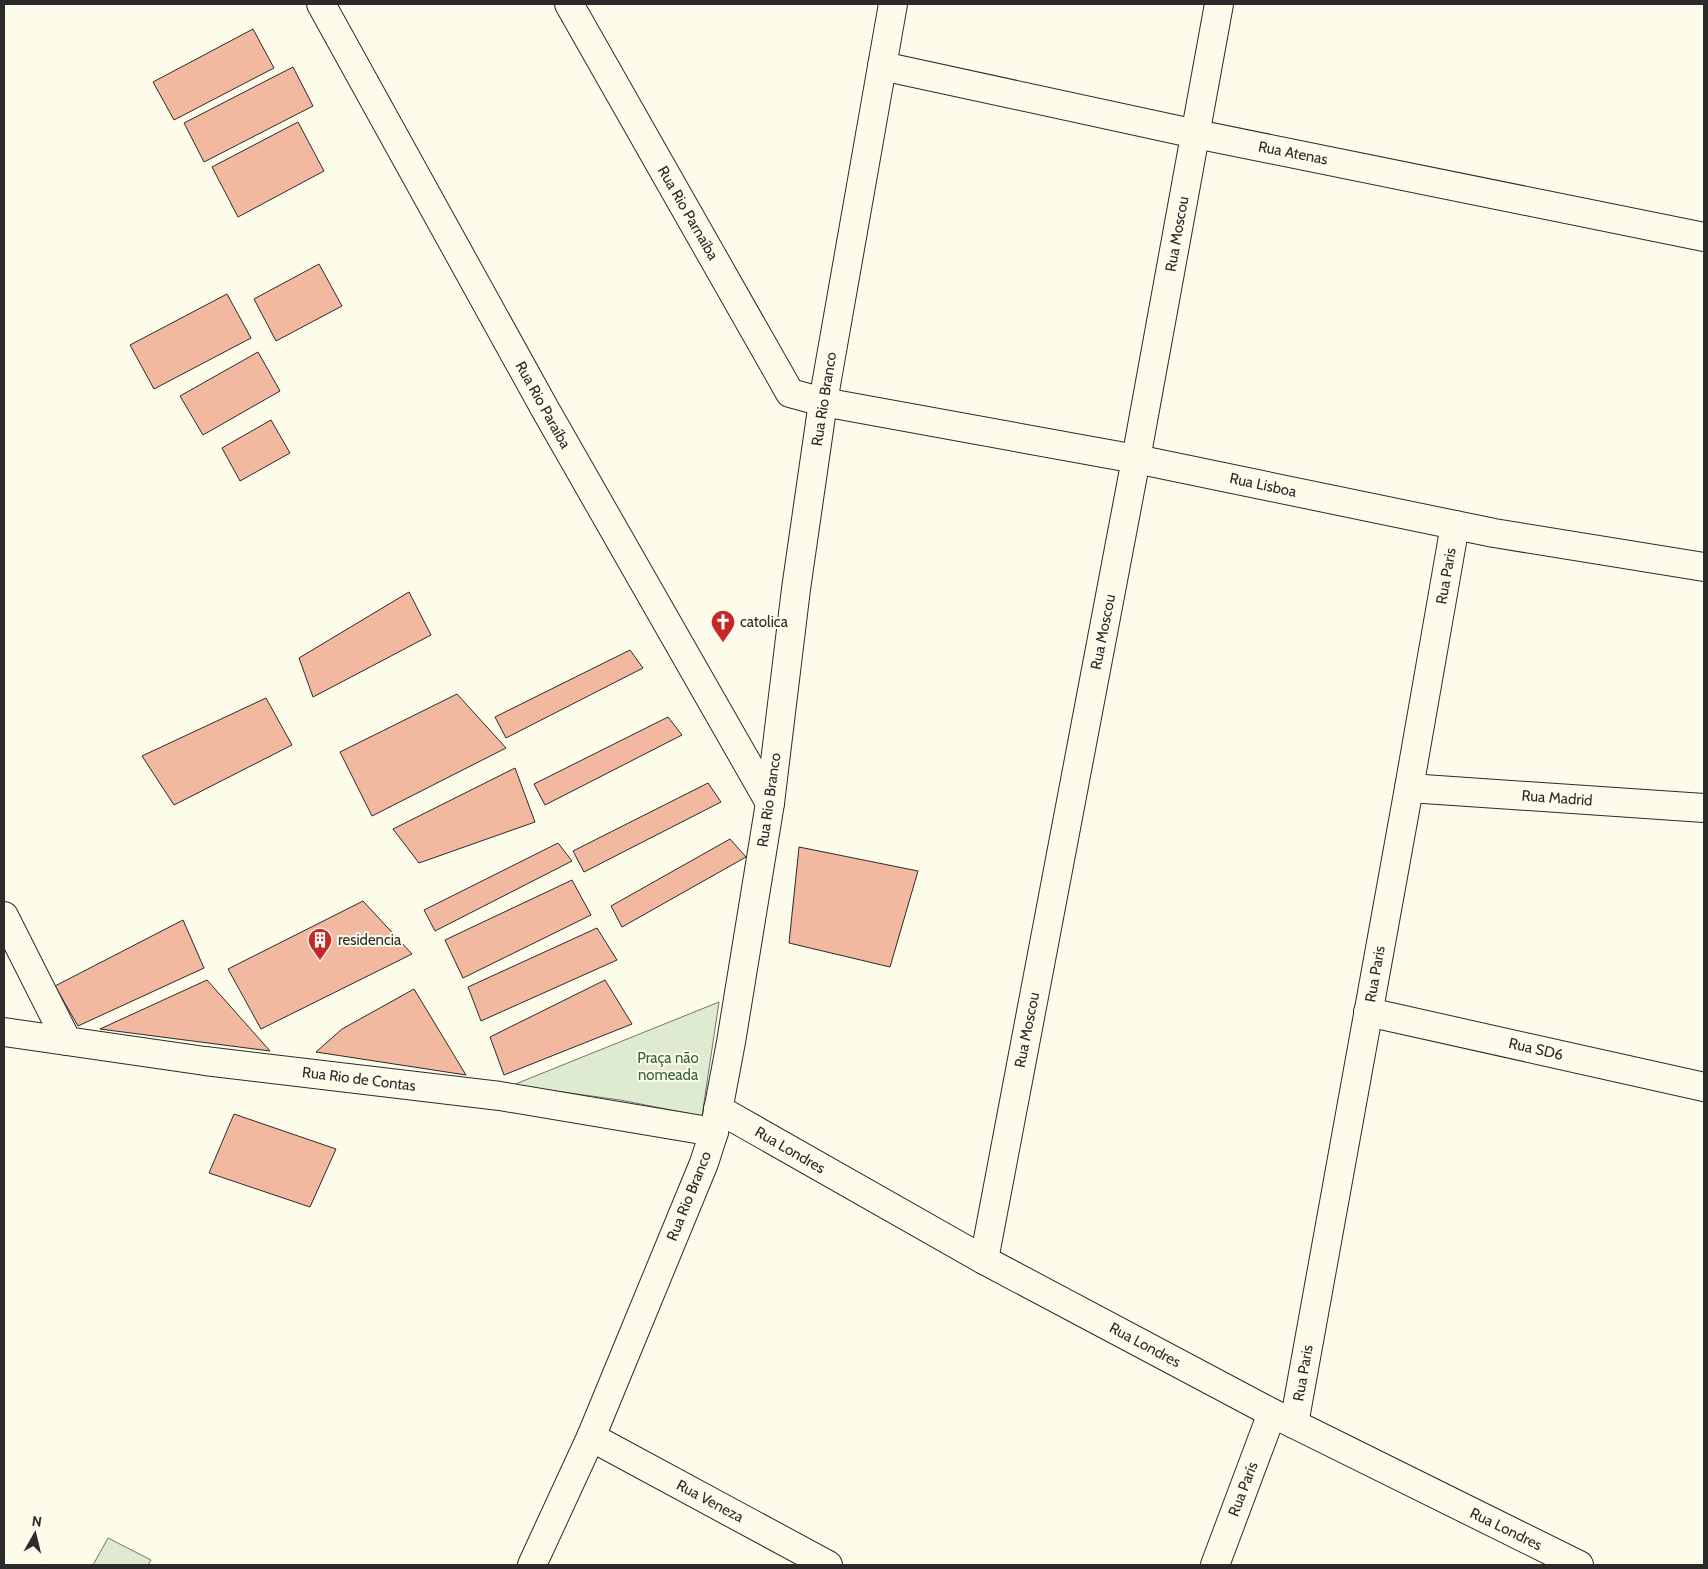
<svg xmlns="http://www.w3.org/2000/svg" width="1708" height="1569" font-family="Cabin,sans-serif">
	<rect width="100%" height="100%" fill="#fdfbea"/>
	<g fill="#deebd1" stroke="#74746e">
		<polygon points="719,1002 702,1116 620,1100 513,1085"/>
		<polygon points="108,1538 151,1560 148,1565 93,1565"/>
	</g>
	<g fill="#f2b8a0" stroke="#2b2b2b">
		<polygon points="253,29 274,68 174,120 153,82"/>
		<polygon points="293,67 313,106 204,162 184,123"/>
		<polygon points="298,122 324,171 238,217 212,167"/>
		<polygon points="319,264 342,306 276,341 254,299"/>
		<polygon points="227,294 251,338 154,389 130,345"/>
		<polygon points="258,352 280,391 203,435 180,396"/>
		<polygon points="271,420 290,453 240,481 222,448"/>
		<polygon points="409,592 431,635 313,697 299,658"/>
		<polygon points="630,650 643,668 506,738 495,717"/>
		<polygon points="457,694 506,748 372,816 340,752"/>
		<polygon points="266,698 292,745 174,805 142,756"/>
		<polygon points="668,717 682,735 545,805 534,784"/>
		<polygon points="515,768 535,822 419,863 393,829"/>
		<polygon points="708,783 721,802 584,872 573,851"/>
		<polygon points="730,839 746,857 622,927 611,906"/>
		<polygon points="558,843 572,861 435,931 424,910"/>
		<polygon points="799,847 918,871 890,967 789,943"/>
		<polygon points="572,880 591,915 463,978 445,940"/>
		<polygon points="363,901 412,954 261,1029 228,969"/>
		<polygon points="183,920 204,968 78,1026 55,986"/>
		<polygon points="597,928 617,960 481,1021 468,987"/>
		<polygon points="207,980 270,1051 100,1029"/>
		<polygon points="605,980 632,1024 504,1075 490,1037"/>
		<polygon points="414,989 466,1075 316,1052 342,1029"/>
		<polygon points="234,1114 336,1149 310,1207 209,1173"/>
	</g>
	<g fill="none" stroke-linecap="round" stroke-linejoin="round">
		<defs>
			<g id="minor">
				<polyline points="321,4 545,409 770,803"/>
				<polyline points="569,4 790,393 823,402 1136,459 1494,533 1704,567"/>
				<polyline points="882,66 1196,134 1704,237"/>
				<polyline points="1409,788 1704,808"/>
				<polyline points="4,916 67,1041"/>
				<polyline points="1368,1012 1704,1087"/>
				<polyline points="4,1032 205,1061 500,1096 714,1132"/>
				<polyline points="718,1109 984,1260 1272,1413 1579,1565"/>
				<polyline points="984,1260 1136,459 1219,4"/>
				<polyline points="1294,1424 1409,788 1455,525"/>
				<polyline points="591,1437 828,1565"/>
				<polyline points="532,1565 591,1437 704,1163 714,1132 731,1042 770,803 796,589 823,402 893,4"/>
				<polyline points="1215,1565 1272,1413"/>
			</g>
		</defs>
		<use href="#minor" stroke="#2b2b2b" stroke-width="30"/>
		<use href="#minor" stroke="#fdfbea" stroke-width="28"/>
	</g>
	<defs>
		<symbol id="church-pin" viewBox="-11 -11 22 30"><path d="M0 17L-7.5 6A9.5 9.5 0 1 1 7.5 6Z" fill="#c62828" stroke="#fdfbea"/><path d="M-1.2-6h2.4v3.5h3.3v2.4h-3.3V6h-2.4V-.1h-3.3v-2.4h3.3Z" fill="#fff"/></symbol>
		<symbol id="building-pin" viewBox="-11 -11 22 30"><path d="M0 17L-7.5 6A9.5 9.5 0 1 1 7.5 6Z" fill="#c62828" stroke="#fdfbea"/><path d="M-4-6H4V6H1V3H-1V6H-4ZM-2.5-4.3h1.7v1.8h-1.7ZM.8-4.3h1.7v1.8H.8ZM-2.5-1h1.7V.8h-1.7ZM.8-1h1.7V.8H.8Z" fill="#fff"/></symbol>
	</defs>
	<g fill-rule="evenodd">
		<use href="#church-pin" x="709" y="608" width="28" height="38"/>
		<use href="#building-pin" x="306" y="926" width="28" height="38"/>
	</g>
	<g text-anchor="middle" stroke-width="4" stroke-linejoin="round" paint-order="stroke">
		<g font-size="15" fill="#2b2b2b" stroke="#fdfbea">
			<text transform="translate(1293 153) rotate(11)" y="5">Rua Atenas</text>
			<text transform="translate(688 213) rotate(60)" y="5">Rua Rio Parnaíba</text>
			<text transform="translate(1177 234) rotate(-80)" y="5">Rua Moscou</text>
			<text transform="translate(824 399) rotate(-81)" y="5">Rua Rio Branco</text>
			<text transform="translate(543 405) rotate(61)" y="5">Rua Rio Paraíba</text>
			<text transform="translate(1263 485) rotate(12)" y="5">Rua Lisboa</text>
			<text transform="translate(1446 576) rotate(-80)" y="5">Rua Paris</text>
			<text transform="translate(1103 632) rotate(-79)" y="5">Rua Moscou</text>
			<text transform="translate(1557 798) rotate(4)" y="5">Rua Madrid</text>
			<text transform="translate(769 800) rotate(-82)" y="5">Rua Rio Branco</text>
			<text transform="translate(1375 974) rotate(-80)" y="5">Rua Paris</text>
			<text transform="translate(1027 1030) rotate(-79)" y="5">Rua Moscou</text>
			<text transform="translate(1536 1049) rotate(13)" y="5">Rua SD6</text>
			<text transform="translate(359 1079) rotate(7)" y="5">Rua Rio de Contas</text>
			<text transform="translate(790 1150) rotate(30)" y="5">Rua Londres</text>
			<text transform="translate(689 1196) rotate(-68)" y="5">Rua Rio Branco</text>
			<text transform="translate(1145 1345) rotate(28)" y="5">Rua Londres</text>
			<text transform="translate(1303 1373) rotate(-80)" y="5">Rua Paris</text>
			<text transform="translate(1243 1489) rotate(-69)" y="5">Rua París</text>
			<text transform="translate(710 1501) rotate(28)" y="5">Rua Veneza</text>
			<text transform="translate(1506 1529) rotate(26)" y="5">Rua Londres</text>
		</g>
		<g font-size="15" fill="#2b2b2b" stroke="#fdfbea" text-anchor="start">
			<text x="740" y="627">catolica</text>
			<text x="338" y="945">residencia</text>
		</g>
		<g font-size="15" fill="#34623c" stroke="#fdfbea">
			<text x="668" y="1063">Praça não<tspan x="668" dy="17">nomeada</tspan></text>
		</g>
	</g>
	<rect width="1708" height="1569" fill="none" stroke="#2b2b2b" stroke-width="10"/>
	<g transform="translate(35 1534) rotate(8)" stroke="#fdfbea" stroke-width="4" paint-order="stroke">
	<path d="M0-4L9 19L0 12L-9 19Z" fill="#2b2b2b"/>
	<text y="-8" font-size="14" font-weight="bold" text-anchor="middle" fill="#2b2b2b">N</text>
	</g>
</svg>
